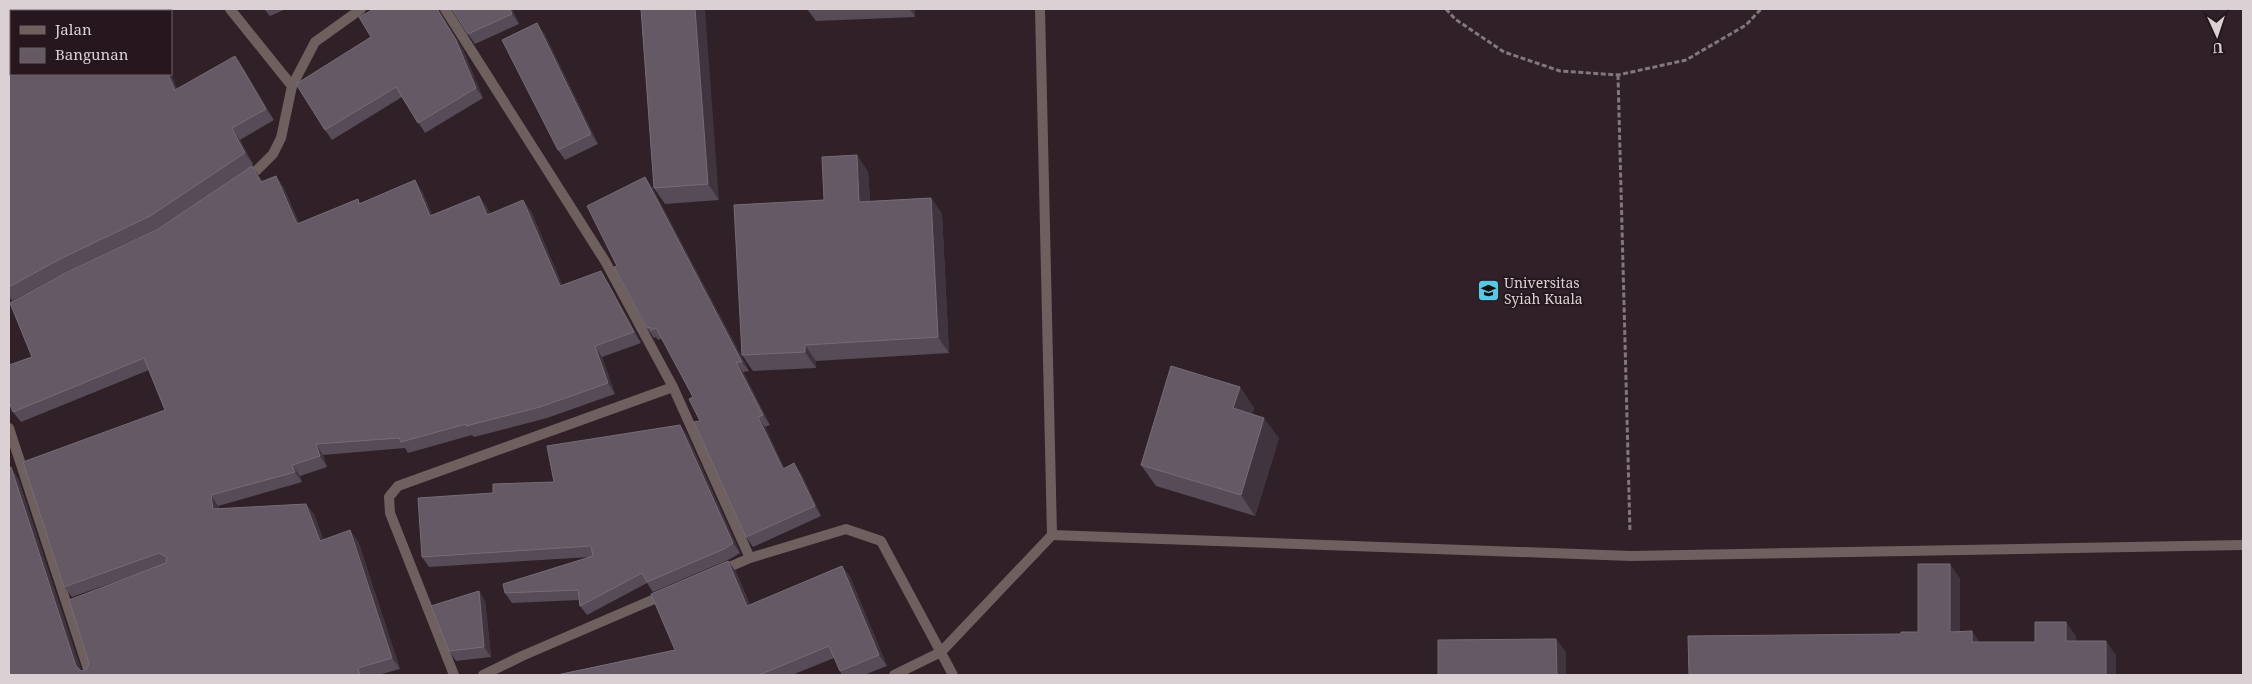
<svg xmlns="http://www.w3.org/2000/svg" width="2252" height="684" font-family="'Noto Serif',serif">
	<rect width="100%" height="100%" fill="#2f2127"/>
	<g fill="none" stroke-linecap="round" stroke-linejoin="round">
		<g stroke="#83777c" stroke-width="3" stroke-dasharray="5 2.5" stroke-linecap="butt">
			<polyline points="1446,9 1455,19 1504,52 1560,71 1618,75 1686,60 1746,25 1761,9"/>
			<polyline points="1618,75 1630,532"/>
		</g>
		<polyline stroke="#6f6060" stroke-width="10" points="894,675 941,652"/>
		<g stroke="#6f6060" stroke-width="10">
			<polyline points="230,9 292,86"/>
			<polyline points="445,9 605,261 673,387 750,558"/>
			<polyline points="9,428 90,675"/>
			<polyline points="1052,535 1631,556 2243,545"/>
			<polyline points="720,571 750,558 846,529 881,541 953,675"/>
			<polyline points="941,652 1052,535 1040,9"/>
			<polyline points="454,675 390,513 389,497 398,486 673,387"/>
			<polyline points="483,675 522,656 666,594"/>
		</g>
		<polyline stroke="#6f6060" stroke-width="10" points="245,179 256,171 273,154 281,138 292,86 315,42 361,9"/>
	</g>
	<g fill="#564b57">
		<polygon points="9,9 11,74 177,88 243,68 274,120 240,140 253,164 252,166 159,228 68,271 12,301 10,297 9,297"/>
		<polygon points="264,9 286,9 270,16"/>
		<polygon points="374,9 438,9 463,50 483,98 425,133 402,97 332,140 325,130 371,37"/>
		<polygon points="512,9 519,24 475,44 468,34"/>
		<polygon points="641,9 719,200 665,204 654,188"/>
		<polygon points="807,9 915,9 915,17 816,21"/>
		<polygon points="544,33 598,144 565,160 558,150"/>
		<polygon points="252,166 262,181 283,186 299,223 358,199 360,203 422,191 432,215 479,196 486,206 490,214 531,211 562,285 608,282 641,343 602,357 615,394 547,418 474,437 472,435 408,453 405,448 323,455 327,467 300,476 302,482 218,506 219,509 314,514 323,539 358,541 400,669 378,675 9,675 18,478 81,671 87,669 154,568 72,597 64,587 165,410 149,370 21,422 13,412 32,357 158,229"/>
		<polygon points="868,171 870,201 931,198 942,214 949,353 816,361 816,368 753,371 742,355 824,200"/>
		<polygon points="652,187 749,371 743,372 770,425 765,427 784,468 801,473 821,516 753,547 746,537 700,421 693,397 662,338 658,340 656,337 654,338 647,328 617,266"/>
		<polygon points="1240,387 1254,408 1252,414 1279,438 1255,516 1156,486 1141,465"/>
		<polygon points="687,435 740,553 730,559 653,592 647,583 587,615 580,606 579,600 512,603 505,593 590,557 429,567 422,557 554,482"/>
		<polygon points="728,561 736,572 750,605 842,566 850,577 887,666 864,675 842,675 840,671 834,658 792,675 557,675 675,650"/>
		<polygon points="479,591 485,601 491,657 456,661 449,651"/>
	</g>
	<g fill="#40343e">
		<polygon points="98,9 102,9 102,11 99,11"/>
		<polygon points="437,9 438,9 463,50 483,98 476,88"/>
		<polygon points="510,9 512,9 519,24 512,14"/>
		<polygon points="695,9 705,9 719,200 708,184"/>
		<polygon points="910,9 915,9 915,17"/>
		<polygon points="537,23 544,33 598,144 591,134"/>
		<polygon points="235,56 243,68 274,120 266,109"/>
		<polygon points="168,74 171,74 183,101 175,90"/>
		<polygon points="232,128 240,140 253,164 245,153"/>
		<polygon points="857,155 868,171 871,218 859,202"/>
		<polygon points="252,166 260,177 269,192 261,182"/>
		<polygon points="276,176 283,186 304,235 297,224"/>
		<polygon points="645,177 652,187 749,371 742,362"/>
		<polygon points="415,180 422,191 437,227 430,216"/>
		<polygon points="479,196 486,206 495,225 487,215"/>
		<polygon points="931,198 942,214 949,353 938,337"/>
		<polygon points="523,200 531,211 567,296 560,286"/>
		<polygon points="601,271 608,282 641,343 634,332"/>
		<polygon points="805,345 816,361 816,368 805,352"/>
		<polygon points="595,346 602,357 615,394 608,383"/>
		<polygon points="736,362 743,372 770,425 763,415"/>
		<polygon points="1240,387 1254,408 1248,429 1233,408"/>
		<polygon points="758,417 765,427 789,479 783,469"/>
		<polygon points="1264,418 1279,438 1255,516 1241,495"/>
		<polygon points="680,425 687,435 740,553 733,543"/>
		<polygon points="316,444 323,455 327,467 320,456"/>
		<polygon points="794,463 801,473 821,516 815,506"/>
		<polygon points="292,465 300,476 302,482 295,472"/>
		<polygon points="11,467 18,478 83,675 76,666"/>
		<polygon points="211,495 218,506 221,520 213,509"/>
		<polygon points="306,504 314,514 327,551 320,541"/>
		<polygon points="350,530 358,541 400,669 392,658"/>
		<polygon points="728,561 736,572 755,617 747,606"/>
		<polygon points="1950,564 1960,578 1960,646 1950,632"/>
		<polygon points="842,566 850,577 887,666 879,655"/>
		<polygon points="479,591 485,601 491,657 484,647"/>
		<polygon points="2066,622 2076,636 2076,656 2066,641"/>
		<polygon points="1972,631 1982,646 1972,642"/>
		<polygon points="1556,639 1566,652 1566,675 1557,675"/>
		<polygon points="2106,641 2116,655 2116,675 2106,675"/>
	</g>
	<g fill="#645964" stroke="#776c76">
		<polygon points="9,9 98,9 99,11 11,11 11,74 168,74 175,90 235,56 266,109 232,128 245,153 243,154 150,216 60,259 9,287"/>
		<polygon points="374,9 437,9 456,40 476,88 418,123 396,87 325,130 296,84 371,37 359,17"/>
		<polygon points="452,9 510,9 512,14 468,34"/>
		<polygon points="641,9 695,9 708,184 654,188"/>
		<polygon points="537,23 591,134 558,150 502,40"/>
		<polygon points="857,155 859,202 931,198 938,337 805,345 805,352 742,355 734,205 824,200 822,157"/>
		<polygon points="252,166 261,182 276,176 297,224 358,199 359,204 415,180 430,216 479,196 487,215 523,200 560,286 601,271 634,332 595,346 608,383 540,407 466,426 466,424 401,442 399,438 316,444 320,456 292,465 295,472 211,495 213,509 306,504 320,541 350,530 392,658 358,668 360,675 9,675 9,468 11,467 76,666 81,671 87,669 89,663 69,600 166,563 167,557 159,553 64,587 23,462 165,410 144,358 13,412 9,402 9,365 32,357 10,303 67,272 158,229"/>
		<polygon points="645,177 742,362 736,362 763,415 758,417 783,469 794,463 815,506 746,537 694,422 700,421 689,399 693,397 656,328 651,330 650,327 647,328 614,267 617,266 587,206"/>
		<polygon points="1171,366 1240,387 1233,408 1264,418 1241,495 1141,465"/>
		<polygon points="680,425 733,543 724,549 647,582 642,573 580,606 578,590 505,593 503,584 593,556 591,546 422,557 418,498 493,493 493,484 554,482 547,446"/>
		<polygon points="728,561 747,606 842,566 879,655 840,671 829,646 759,675 557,675 675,650 651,594"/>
		<polygon points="1918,564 1950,564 1950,632 1972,631 1972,642 2035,642 2035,622 2066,622 2066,641 2106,641 2106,675 1689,675 1688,636 1901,634 1901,632 1918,632"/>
		<polygon points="479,591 484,647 449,651 431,606"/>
		<polygon points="1556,639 1557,675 1438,675 1438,640"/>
	</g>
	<defs>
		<symbol id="university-square" viewBox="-11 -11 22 22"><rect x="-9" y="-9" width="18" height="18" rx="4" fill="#59c8e4" stroke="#25171d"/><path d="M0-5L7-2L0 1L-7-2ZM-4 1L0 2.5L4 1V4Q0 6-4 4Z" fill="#111"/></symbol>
	</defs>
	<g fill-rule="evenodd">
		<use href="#university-square" x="1476" y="278" width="25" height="25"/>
	</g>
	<g text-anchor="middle" stroke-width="4" stroke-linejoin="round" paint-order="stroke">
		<g font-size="14" fill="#dbd1d5" stroke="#25171d" text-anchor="start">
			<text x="1504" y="288">Universitas<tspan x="1504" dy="16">Syiah Kuala</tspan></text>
		</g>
	</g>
	<rect width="2252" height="684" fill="none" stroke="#dbd1d5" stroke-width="20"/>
	<rect x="10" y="10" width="162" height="65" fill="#25171d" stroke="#6e6167"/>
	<rect x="20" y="26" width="25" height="8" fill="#6f6060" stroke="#6e6167"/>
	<text x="55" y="35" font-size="15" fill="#dbd1d5">Jalan</text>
	<rect x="20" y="48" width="25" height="15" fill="#645964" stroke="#6e6167"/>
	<text x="55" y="60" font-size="15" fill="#dbd1d5">Bangunan</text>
	<g transform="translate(2217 35) rotate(177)" stroke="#25171d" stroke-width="4" paint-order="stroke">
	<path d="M0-4L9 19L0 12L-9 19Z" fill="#dbd1d5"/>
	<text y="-8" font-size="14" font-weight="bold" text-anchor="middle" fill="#dbd1d5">U</text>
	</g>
</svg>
